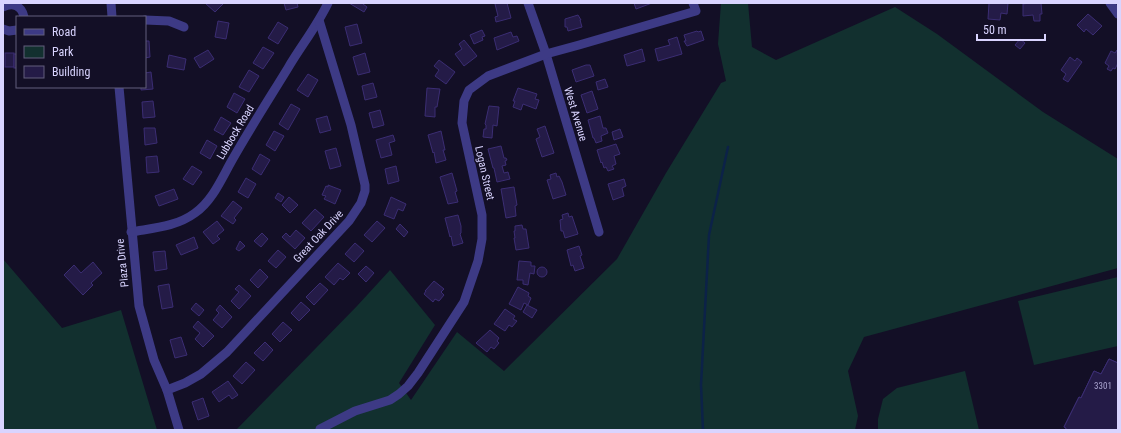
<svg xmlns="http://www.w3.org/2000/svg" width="1121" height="433" font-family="'Roboto Condensed',sans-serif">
	<rect width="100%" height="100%" fill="#130f26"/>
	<g fill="#12302f">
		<polygon points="721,3 748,3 752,47 776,60 895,7 937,34 1043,112 1118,159 1118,268 864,337 848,371 858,416 855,430 236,430 357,306 390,270 435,325 399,383 411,400 457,332 504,371 617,259 666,173 721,83 726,81 718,44"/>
		<polygon points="3,259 62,328 121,310 157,430 3,430"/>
		<polygon points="1118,277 1118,346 1034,365 1018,301"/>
		<polygon points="965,371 979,430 878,430 878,419 883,399 897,388"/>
	</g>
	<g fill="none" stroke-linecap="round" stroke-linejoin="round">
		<polyline stroke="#0c2248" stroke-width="2.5" points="703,430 701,385 709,235 728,147"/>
	</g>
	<g fill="#241b47" stroke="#3b2d73">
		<polygon points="205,3 224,3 215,12"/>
		<polygon points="284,3 297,3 298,7 286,10"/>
		<polygon points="349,3 364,3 363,4 367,7 364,12"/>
		<polygon points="498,3 507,3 511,18 496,22 495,17 498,16 495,4"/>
		<polygon points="634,3 652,3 636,9"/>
		<polygon points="989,3 1008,3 1007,14 1001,13 1000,20 988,19"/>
		<polygon points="1030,3 1041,3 1042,14 1040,14 1040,21 1034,21 1033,15 1023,16 1023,4"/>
		<polygon points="1088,14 1102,26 1093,35 1086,29 1084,32 1077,25"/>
		<polygon points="578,15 581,20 580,20 582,27 568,31 567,27 565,27 565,19"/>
		<polygon points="218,21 229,23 226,39 215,37"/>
		<polygon points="278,22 288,28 278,44 268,38"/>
		<polygon points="357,24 362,43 350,46 345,27"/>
		<polygon points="482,30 485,36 482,37 483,40 474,44 470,35"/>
		<polygon points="697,31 698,32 701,31 704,40 687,46 684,41 686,41 684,35"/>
		<polygon points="511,32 513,37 517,36 519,41 497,50 494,38"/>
		<polygon points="677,37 682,54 658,61 655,49 670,45 668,40"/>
		<polygon points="1020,39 1025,43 1020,49 1015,45"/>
		<polygon points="464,40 477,56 464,66 455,54 462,49 459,44"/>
		<polygon points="145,41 149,41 150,57 145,58"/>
		<polygon points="263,47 274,53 263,69 253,63"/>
		<polygon points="642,49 645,61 627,66 624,55"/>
		<polygon points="208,50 214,59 200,68 194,58"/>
		<polygon points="1117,50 1118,63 1115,69 1113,68 1111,71 1107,69 1109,66 1105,63 1111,51 1115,53"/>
		<rect x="5" y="53" width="9" height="14"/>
		<polygon points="365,53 370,72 358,75 353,57"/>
		<rect x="14" y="54" width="3" height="14"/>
		<polygon points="169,55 186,59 184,70 167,67"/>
		<polygon points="1070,57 1075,61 1077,58 1082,62 1068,82 1063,79 1066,74 1061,70"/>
		<polygon points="439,60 455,72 446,84 435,76 439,70 434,66"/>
		<polygon points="586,65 590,65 594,76 576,82 572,70"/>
		<polygon points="249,70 259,76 249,92 239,87"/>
		<polygon points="151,72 153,89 141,90 141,87 145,87 145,73"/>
		<polygon points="308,74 318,80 308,97 297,90"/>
		<polygon points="605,79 608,87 598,90 596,82"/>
		<polygon points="373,83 377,97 365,100 362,86"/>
		<polygon points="427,88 440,89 437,107 435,107 435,117 425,116"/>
		<polygon points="518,88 537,94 535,99 539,100 536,109 523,104 521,110 513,107 515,101 513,101"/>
		<polygon points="592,91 598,109 587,113 581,95"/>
		<polygon points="234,93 245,99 237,113 227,107"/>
		<polygon points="153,101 155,117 143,118 142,102"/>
		<polygon points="291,104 300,109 288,130 279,124"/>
		<polygon points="489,106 499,107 497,126 493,125 492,138 483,137 484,129 486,129 486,125 485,124"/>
		<polygon points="380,110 384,125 373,128 369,113"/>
		<polygon points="327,116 331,130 320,133 316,119"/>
		<polygon points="600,116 603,128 606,128 608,133 601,136 602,141 596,143 594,138 593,138 588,120"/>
		<polygon points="221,117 231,123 223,135 214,130"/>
		<polygon points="545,126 554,153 542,157 536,139 540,137 537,129"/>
		<polygon points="144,128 155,128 157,143 145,145"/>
		<polygon points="620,129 623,137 614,140 612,132"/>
		<polygon points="274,131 284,136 275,151 266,145"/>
		<polygon points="441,131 445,150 443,150 446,160 436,163 434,152 433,153 428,135"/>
		<polygon points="393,135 395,141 389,143 392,155 381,158 376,140"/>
		<polygon points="207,140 217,146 210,159 200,153"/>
		<polygon points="616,144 620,154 614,156 616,164 612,166 614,169 608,171 606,167 604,168 602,162 601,163 597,150"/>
		<polygon points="501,146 504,158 506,158 507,160 505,161 506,165 502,166 504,173 508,172 510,179 497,182 494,168 493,168 488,149"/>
		<polygon points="336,148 341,166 330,169 325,151"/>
		<polygon points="260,154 270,160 261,175 252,169"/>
		<polygon points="157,156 159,172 147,173 146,157"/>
		<polygon points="192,166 202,172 193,185 183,179"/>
		<polygon points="396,166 399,181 388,184 385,169"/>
		<polygon points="452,173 457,191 455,192 458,202 448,204 440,177"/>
		<polygon points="556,173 557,177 559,176 562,182 566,195 553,199 547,180 551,179 550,175"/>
		<polygon points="246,178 256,184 248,198 238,192"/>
		<polygon points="624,179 626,186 622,188 624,196 613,200 608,184"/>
		<polygon points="328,185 341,190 335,204 324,199 326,196 322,195 326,186 328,187"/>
		<polygon points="514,187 517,205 515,206 516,216 506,218 501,189"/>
		<polygon points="174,189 178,199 159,206 155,196"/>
		<polygon points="278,193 284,197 281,202 275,198"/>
		<polygon points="289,197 298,205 290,213 282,205"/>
		<polygon points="391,197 406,204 403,211 398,209 394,219 384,215"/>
		<polygon points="233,201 242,208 234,218 236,220 233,224 221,216"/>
		<polygon points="315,209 324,217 311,231 302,223"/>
		<polygon points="568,213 569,217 572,216 578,234 565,238 563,231 561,231 560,220 563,219 562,215"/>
		<polygon points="458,215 461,226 461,233 460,234 463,243 453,246 451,236 450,237 445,218"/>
		<polygon points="217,221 224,230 217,236 220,239 213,244 203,232"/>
		<polygon points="377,221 385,228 372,242 364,235"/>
		<polygon points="400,224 408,232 404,237 396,229"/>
		<polygon points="522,225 523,229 526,229 529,248 516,250 514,238 515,238 514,231 515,231 515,226"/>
		<polygon points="296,230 305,238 295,249 282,237 286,233 290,237"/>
		<polygon points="262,233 268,239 261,247 254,241"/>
		<polygon points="194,237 198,248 181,255 176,245"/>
		<polygon points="240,241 245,246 239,251 236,249"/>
		<polygon points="355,243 364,251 354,262 345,254"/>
		<polygon points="579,246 582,255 580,256 584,268 575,271 573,265 571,266 567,250"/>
		<polygon points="278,250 286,257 276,268 268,261"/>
		<polygon points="165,251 167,269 155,271 153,252"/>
		<polygon points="519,261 531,262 531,266 535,266 534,274 530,273 528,285 523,284 523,280 517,280"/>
		<polygon points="93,262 102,273 91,283 93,285 83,295 64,275 74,265 81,273"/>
		<polygon points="338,263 350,273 343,280 340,278 334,285 325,277"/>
		<polygon points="366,266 374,273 366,282 358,274"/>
		<circle cx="542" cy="272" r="5"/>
		<polygon points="260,269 268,277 258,288 250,280"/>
		<polygon points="434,281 444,289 441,292 444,295 439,301 435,299 433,302 424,294 426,291 425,291"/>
		<polygon points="320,283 328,290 314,305 306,297"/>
		<polygon points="169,284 173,307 162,309 158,286"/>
		<polygon points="239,285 251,296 239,309 231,301 239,292 235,289"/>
		<polygon points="518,287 529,293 528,296 531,298 528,305 524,303 521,310 509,304"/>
		<polygon points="301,302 310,310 299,321 291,313"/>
		<polygon points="196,303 204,310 199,316 191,309"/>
		<polygon points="220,305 232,317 222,328 213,320 219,313 216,310"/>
		<polygon points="527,305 537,310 532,318 523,312"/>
		<polygon points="505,309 515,316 513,319 517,321 512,327 509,325 505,331 494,324"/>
		<polygon points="198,321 214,336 203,347 195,339 200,333 193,327"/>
		<polygon points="283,322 292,330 280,342 272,334"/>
		<polygon points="490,330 499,338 497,341 499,343 494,349 491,347 487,352 476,343"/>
		<polygon points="181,337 187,355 175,358 170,340"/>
		<polygon points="265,342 273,350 263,361 254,353"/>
		<polygon points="1109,359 1118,363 1118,400 1115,399 1099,430 1066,430 1066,428 1064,427 1079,397 1081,398 1094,371 1101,374"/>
		<polygon points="1109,359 1118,363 1118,430 1066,430 1066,428 1064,427 1079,397 1081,398 1094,371 1101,374"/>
		<polygon points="246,362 255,370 242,384 233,376"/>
		<polygon points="228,381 238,395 232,399 229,395 219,402 212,392"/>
		<polygon points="203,398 209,416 198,420 192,402"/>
	</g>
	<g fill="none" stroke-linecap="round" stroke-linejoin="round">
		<g stroke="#3d3a85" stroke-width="9">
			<polyline points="111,3 112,17"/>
			<polyline points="528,3 546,54 599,232"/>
			<polyline points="1110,3 1118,14"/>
			<path d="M3,7C13,2 22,6 24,17"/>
			<polyline points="145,20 169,21 184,27"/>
			<polyline points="3,29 9,31 17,30"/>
			<polyline points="119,87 139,306 154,360 167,390 179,430"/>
			<path d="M131,232C153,228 176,227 195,213C212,201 221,180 231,162C249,130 269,99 288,68C301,46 317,26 328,3"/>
			<polyline points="167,390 185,383 201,374 227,352 349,221 361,203 365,191 365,185 351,125 319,20"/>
			<polyline points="320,429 355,411 390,400 399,394 408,386 418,373 464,302 478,261 482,239 482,215 462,123 464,101 469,90 488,76 546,54 579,45 696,11 693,3"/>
		</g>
	</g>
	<g text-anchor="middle" stroke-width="3" stroke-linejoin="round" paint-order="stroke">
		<g font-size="9" fill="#aca6d1">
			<text x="1103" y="389">3301</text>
		</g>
		<g font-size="11" fill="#d9d4ff" stroke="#130f26">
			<text transform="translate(576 114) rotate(73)" y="4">West Avenue</text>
			<text transform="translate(235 132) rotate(-59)" y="4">Lubbock Road</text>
			<text transform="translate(485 173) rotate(77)" y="4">Logan Street</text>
			<text transform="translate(318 236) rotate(-47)" y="4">Great Oak Drive</text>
			<text transform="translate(122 263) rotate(-96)" y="4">Plaza Drive</text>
		</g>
	</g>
	<rect width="1121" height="433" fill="none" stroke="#d9d4ff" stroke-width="8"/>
	<rect x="16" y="16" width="130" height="72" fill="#130f26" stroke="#625e7d"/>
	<rect x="24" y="29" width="20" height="6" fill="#3d3a85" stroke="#625e7d"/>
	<text x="52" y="36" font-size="12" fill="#d9d4ff">Road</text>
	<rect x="24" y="46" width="20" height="12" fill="#12302f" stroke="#625e7d"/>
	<text x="52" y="56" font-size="12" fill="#d9d4ff">Park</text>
	<rect x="24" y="66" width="20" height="12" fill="#241b47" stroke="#625e7d"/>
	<text x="52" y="76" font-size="12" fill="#d9d4ff">Building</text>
	<path d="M977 34v6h68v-6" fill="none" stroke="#d9d4ff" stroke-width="2"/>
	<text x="983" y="34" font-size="12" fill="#d9d4ff" stroke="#130f26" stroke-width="3" paint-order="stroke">50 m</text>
</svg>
